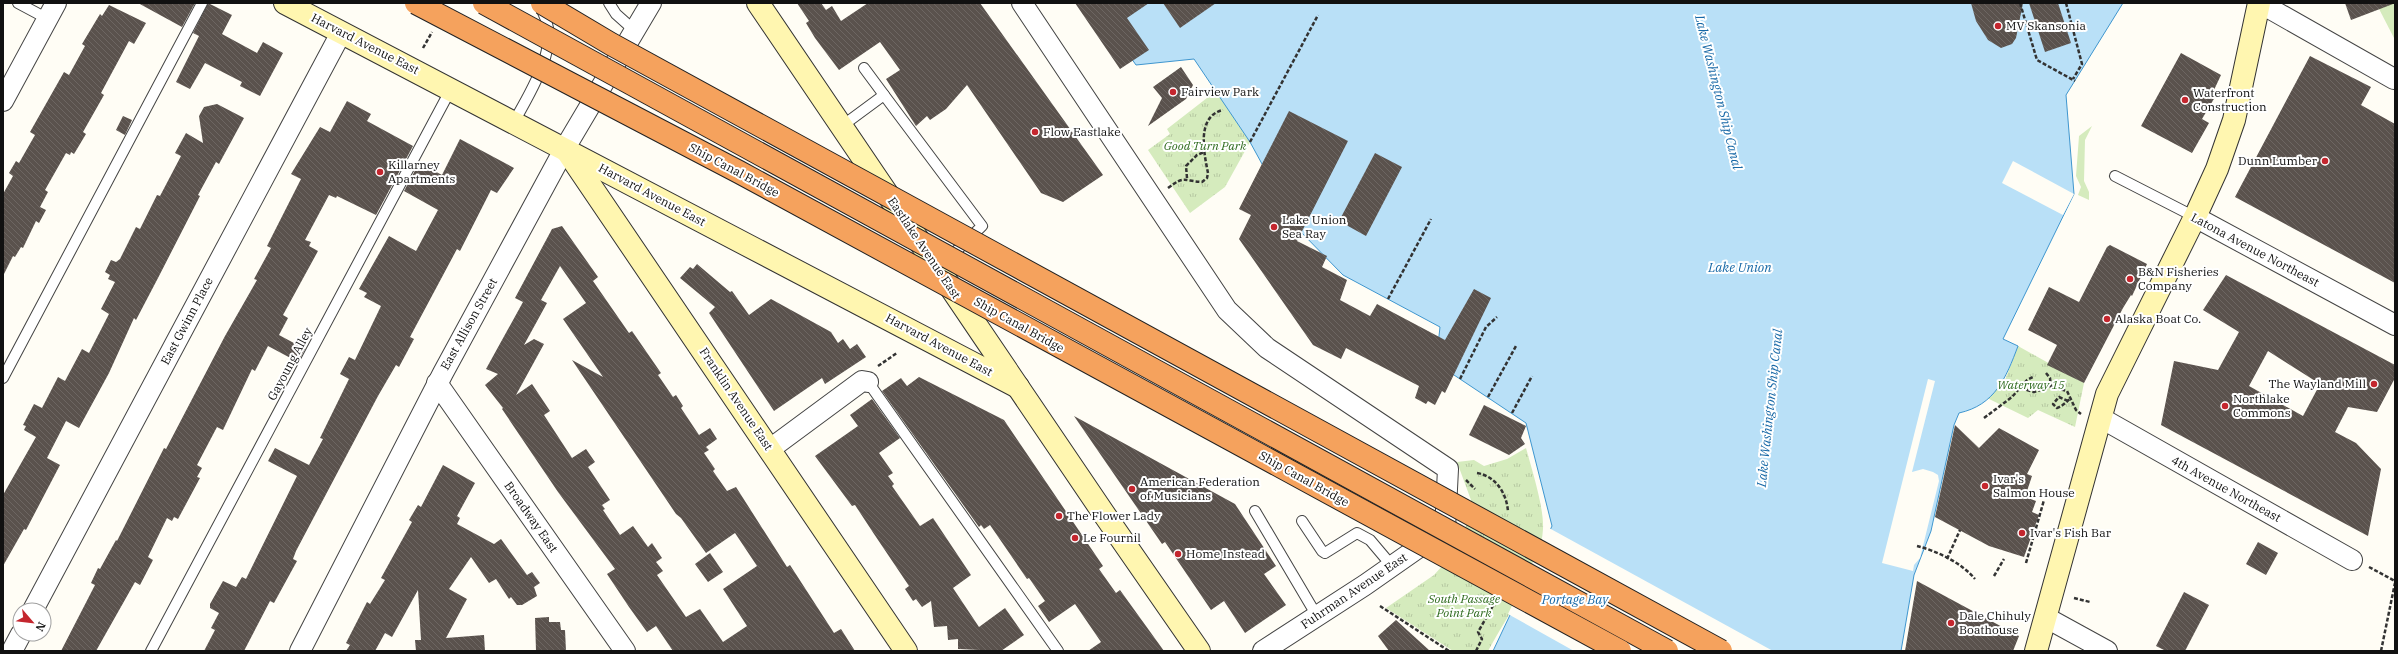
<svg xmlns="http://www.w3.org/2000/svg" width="2398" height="654" font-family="'IBM Plex Serif',serif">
	<defs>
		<pattern id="park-tufts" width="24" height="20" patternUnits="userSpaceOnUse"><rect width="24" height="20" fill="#d5ebbd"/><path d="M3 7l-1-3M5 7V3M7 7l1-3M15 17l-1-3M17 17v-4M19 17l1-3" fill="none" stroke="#b6c8a1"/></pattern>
		<pattern id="building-back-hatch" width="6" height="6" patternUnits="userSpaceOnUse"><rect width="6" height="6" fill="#5a524d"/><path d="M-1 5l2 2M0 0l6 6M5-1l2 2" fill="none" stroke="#6d6662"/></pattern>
	</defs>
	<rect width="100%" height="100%" fill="#fffdf5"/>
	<g fill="#d5ebbd">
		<polygon points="2376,3 2395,3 2395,40"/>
		<polygon points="2092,126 2085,140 2084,181 2089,192 2089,200 2078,195 2081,187 2076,176 2079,136"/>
	</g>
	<g fill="url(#park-tufts)">
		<polygon points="1216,91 1250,142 1225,187 1190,213 1148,150 1170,134 1167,129"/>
		<polygon points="2018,346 2084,383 2075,427 2038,410 2028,418 1987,398 2005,380"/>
		<path d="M1526,448C1532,470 1544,507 1543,529C1541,569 1507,616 1488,651H1453L1386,608L1434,575L1462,544L1471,500L1457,462L1474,460L1484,466L1507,459Z"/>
	</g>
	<path fill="#b9e0f7" stroke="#3f96cf" d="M1093,3H2123L2066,95L2074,194L2003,339L2018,346C2006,378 1995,405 1959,413L1954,425L1931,531L1914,575L1901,651H1493L1552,526L1526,423L1436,363L1440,327L1343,275L1297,228L1250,142L1194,59L1136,65Z"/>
	<g fill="#fffdf5">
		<polygon points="2013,161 2074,194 2063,215 2002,183"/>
		<polygon points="1928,379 1935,381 1912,472 1923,469 1933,472 1938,475 1939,481 1920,558 1914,565 1913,571 1882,563"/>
		<polygon points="1549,528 1773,651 1574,651 1508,614"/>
	</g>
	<g fill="url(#building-back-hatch)" fill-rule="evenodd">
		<polygon points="138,3 195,3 182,27"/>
		<polygon points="208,3 232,15 222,34 257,53 263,42 283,53 260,96 240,86 242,82 205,63 190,89 176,82 199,36 193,33"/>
		<polygon points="797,3 821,3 826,10 832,6 841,21 868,3 980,3 1103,175 1063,202 1041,193 967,85 946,109 930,120 927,116 916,126 886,79 900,70 880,42 839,70 815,38 806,23 809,21"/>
		<polygon points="1075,3 1149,3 1127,18 1149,50 1120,69"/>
		<polygon points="1163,3 1216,3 1180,28"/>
		<polygon points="1971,3 2023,3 2016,38 2012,44 2001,48 1988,40 1976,21"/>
		<polygon points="2029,3 2058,3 2071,43 2045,52"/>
		<polygon points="2345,3 2393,3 2393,4 2351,20"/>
		<polygon points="109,5 146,23 134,44 129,41 101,93 104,95 83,132 86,134 74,154 71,152 70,155 66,153 45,190 48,192 40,207 46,210 39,223 36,221 23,248 21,247 15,257 13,256 3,276 3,194 13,176 9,173 16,161 19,163 35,135 30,132 64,72 69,75 85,46 82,44 100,14 102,16"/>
		<polygon points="2181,53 2221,75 2214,90 2218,92 2202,119 2209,123 2192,153 2141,126"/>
		<polygon points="2310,56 2371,87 2361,105 2395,124 2395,283 2235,197"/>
		<polygon points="1181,67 1193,85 1186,99 1148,126 1162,98 1153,87"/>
		<polygon points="347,101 371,114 367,121 413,146 376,215 337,196 336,198 329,195 305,240 311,242 309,246 318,251 283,315 288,318 279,335 305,349 298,362 268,346 255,371 252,369 223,430 217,427 197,465 202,468 197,477 200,478 178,519 174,517 172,521 167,518 148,557 153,560 140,585 135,582 96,651 61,651 95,585 91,583 98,568 100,569 116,540 117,541 164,448 166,449 225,336 257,280 254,279 271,248 267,246 301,179 291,174 320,127 330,132"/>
		<polygon points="217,104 244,118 219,164 216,162 198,195 200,196 158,278 136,320 134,318 109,373 79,428 66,421 47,458 60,465 26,530 24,529 3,566 3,495 36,437 24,430 26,426 23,425 34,404 42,408 58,377 65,381 82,349 89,353 109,314 101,309 115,282 108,279 110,275 105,272 111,260 116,262 120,259 136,227 140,229 157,195 160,196 181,156 175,153 186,133 203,143 199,116 204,107"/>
		<polygon points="1289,111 1348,141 1297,241 1327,256 1322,267 1347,280 1340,300 1370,316 1377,304 1445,340 1474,289 1491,298 1445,393 1442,391 1435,405 1428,401 1426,404 1415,398 1419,386 1346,348 1341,359 1313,345 1239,239 1251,215 1239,209"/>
		<polygon points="123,116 132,120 125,135 116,130"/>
		<polygon points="460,139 514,168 497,193 491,190 460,251 457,249 410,337 414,339 399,367 396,365 378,396 296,551 293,559 297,561 274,603 270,601 244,651 204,651 215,630 211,628 219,613 210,608 210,604 223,581 236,587 242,577 246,579 297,476 268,461 275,448 309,465 323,439 320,438 349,379 340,374 349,357 355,360 381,306 364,297 367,293 359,289 389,236 416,251 438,210 404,191 419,163 442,175"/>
		<polygon points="1375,153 1402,167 1366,236 1339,221"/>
		<path d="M562,226L598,277L593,281L629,333L632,331L661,373L658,375L673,397L676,395L683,406L681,408L699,435L710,428L717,439L706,447L709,450L704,453L715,469L713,471L727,491L736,487L787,567L790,565L834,633L841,629L855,651H673L656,626L647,632L629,607L607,574L615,569L558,492L502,409L503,408L485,385L498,374L486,369L523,302L515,298L552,229ZM560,266L586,303L563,319L603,377L572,360L676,514L681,518L706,553L735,533L757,566L723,589L747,626L723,642L700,609L686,617L657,575L663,571L656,562L662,558L652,543L648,547L633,526L620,535L603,510L605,509L602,505L610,500L588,467L595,462L586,449L572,458L544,415L550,411L532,384L516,395L544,344L534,339L524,345L547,303L541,300Z"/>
		<polygon points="2110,245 2147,264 2132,296 2131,295 2123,308 2084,383 2047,365 2057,345 2028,330 2049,287 2079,302 2107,247"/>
		<polygon points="697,264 730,292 732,291 749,315 771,299 831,332 838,343 843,339 850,349 857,344 866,357 825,384 822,378 774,411 709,313 715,307 680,278 690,267 693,269"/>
		<path d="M2226,275L2395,365V378L2377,412L2348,407L2335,432L2356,443L2381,469L2368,536L2161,425L2174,361L2218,370L2239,332L2203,310ZM2268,351L2320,384L2303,416L2249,386Z"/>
		<polygon points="919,377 1004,420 1103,566 1099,569 1116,593 1120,590 1164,651 1088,651 1101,642 1075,604 1049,622 1038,606 1045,601 1029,578 1027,579 990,525 984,529 981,525 979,527 882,391 901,378 907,386"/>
		<polygon points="872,399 900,438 879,453 893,473 888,476 894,484 892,486 920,526 933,518 971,575 953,588 979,627 1005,608 1024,635 1001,651 958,649 958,639 948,640 947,626 934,627 931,601 922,607 916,599 913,601 905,589 909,586 874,534 855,505 852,506 815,456 858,426 850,415"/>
		<polygon points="1484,405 1526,426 1521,438 1525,444 1509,455 1469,435"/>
		<polygon points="1074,416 1235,504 1276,566 1264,574 1286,605 1245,633 1224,601 1211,610 1165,542 1162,544"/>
		<polygon points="1955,425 1979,448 1999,428 2039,450 2027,474 2032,476 2025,497 2036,501 2032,512 2039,515 2024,557 1989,546 1935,517"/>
		<polygon points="443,465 475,483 457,516 460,518 457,524 494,544 501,539 527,575 532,572 540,583 534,587 537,596 522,605 517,605 511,597 509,599 496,579 489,583 471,557 449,589 467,599 446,638 484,635 485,651 416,651 415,640 421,640 418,590 392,637 385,633 375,651 346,651 350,645 346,643 367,602 370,604 385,580 381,578 412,522 409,520 418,505 421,507"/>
		<polygon points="2258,542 2278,553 2266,575 2246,564"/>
		<polygon points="710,553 723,572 708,582 695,564"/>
		<polygon points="1917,581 2019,636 2013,651 1905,651"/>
		<polygon points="2184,592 2209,605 2185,651 2166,651 2156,646"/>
		<polygon points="549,617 549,622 560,622 561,630 565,630 566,651 536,651 535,618"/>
		<polygon points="1396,620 1430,651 1389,651 1378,636"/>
	</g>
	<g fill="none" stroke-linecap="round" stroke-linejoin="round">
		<defs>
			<g id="lane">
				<polyline points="18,3 48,19"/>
				<polyline points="609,3 616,14 635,31"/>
				<polyline points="864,68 884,95"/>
				<path d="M514,122C531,90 565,41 539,6"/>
				<polyline points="842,126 884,95 982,226 948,259"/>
				<polyline points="2115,176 2195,217"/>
				<polyline points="3,378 202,3"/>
				<polyline points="868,382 1058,651"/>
				<polyline points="1255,511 1317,616"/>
				<polyline points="1302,521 1322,551 1325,553 1357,533 1370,540 1392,566"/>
				<polyline points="151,651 451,89"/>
			</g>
			<g id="street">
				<polyline points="1022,3 1227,310 1267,348 1448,469 1445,529 1365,585 1263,651"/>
				<polyline points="2260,3 2394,79"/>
				<polyline points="3,101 56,3"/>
				<polyline points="2195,217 2395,325"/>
				<polyline points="437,383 625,651"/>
				<polyline points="2101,418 2352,560"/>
				<polyline points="770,449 862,381 868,382"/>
				<polyline points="33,610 341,33"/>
				<polyline points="2045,617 2107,651"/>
				<polyline points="12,651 21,634"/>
				<polyline points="300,651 443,373 565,148 651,3"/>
			</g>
			<g id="secondary">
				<polyline points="285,3 1018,387"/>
				<polyline points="758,3 1104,514 1199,651"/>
				<polyline points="567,151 906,651"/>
				<polyline points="2036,651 2107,394 2195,217 2217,169 2234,120 2259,3"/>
			</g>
		</defs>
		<use href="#lane" stroke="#444" stroke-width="12"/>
		<use href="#street" stroke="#444" stroke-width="22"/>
		<use href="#secondary" stroke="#333" stroke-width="24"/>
		<g stroke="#333" stroke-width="2.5" stroke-dasharray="4 2" stroke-linecap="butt">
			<polyline points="2020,3 2037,60 2075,81"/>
			<polyline points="2066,3 2082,64 2073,79"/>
			<polyline points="423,48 432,32"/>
			<polyline points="1250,142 1318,15"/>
			<polyline points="1187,178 1186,166 1197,155 1204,152"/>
			<path d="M1168,188C1185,175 1183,181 1202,182L1207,178L1208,173C1204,153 1196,116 1223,110"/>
			<polyline points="1388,299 1431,219"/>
			<polyline points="878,366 897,353"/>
			<polyline points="2046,373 2050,378 2051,387"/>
			<polyline points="1460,379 1486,327 1497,317"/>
			<polyline points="2023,385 2027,390 2034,392 2051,387 2067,391 2076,410 2081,414"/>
			<polyline points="1488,397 1516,346"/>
			<path d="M2068,401L2059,397L2053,404L2057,408C2063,406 2066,402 2071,398"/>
			<polyline points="1512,413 1532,376"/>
			<polyline points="1984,418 2012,397 2027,380 2033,377"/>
			<path d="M1477,473C1496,476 1507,494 1508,512"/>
			<polyline points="1466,480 1475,489"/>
			<polyline points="2037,530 2049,534"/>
			<path d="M1917,546C1937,551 1962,563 1975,579"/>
			<polyline points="1947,559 1960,530"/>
			<polyline points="2026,563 2044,500"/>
			<polyline points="2369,567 2395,581"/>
			<polyline points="1994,576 2004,559"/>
			<polyline points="2074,598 2090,602"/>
			<polyline points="1380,606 1449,651"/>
			<polyline points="1476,651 1482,639 1478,632 1494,604"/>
			<polyline points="2381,651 2395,583"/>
		</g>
		<use href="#lane" stroke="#fff" stroke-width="10"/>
		<use href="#street" stroke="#fff" stroke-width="20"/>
		<use href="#secondary" stroke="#fff6b0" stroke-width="22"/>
		<defs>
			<g id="highway-bridge">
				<polyline points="416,3 739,172 1620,651"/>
				<polyline points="484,3 1667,651"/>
				<polyline points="542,3 611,44 1721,651"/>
			</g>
		</defs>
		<use href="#highway-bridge" stroke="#222" stroke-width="24" stroke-linecap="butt"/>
		<use href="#highway-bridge" stroke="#f5a25d" stroke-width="22"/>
	</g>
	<g fill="#c4262e" stroke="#fff" stroke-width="1.5">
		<circle cx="1998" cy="26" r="4"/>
		<circle cx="1173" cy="92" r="4"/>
		<circle cx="2185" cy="100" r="4"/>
		<circle cx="1035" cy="132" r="4"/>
		<circle cx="2325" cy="161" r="4"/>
		<circle cx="380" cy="172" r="4"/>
		<circle cx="1274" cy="227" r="4"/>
		<circle cx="2130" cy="279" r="4"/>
		<circle cx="2107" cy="319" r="4"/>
		<circle cx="2374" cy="384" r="4"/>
		<circle cx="2225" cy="406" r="4"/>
		<circle cx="1985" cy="486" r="4"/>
		<circle cx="1132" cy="489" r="4"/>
		<circle cx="1059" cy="516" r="4"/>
		<circle cx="2022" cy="533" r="4"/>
		<circle cx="1075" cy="538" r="4"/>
		<circle cx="1178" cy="554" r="4"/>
		<circle cx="1951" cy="623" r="4"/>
	</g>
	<g text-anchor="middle" stroke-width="4" stroke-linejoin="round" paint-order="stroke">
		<g font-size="12" fill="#111" stroke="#fff" text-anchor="start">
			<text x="2006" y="30">MV Skansonia</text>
			<text x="1181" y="96">Fairview Park</text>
			<text x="2193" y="97">Waterfront<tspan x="2193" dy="14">Construction</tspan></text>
			<text x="1043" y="136">Flow Eastlake</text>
			<text x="2317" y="165" text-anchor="end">Dunn Lumber</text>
			<text x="388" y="169">Killarney<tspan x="388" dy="14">Apartments</tspan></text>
			<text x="1282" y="224">Lake Union<tspan x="1282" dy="14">Sea Ray</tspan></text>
			<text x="2138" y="276">B&amp;N Fisheries<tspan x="2138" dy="14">Company</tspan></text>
			<text x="2115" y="323">Alaska Boat Co.</text>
			<text x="2366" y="388" text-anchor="end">The Wayland Mill</text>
			<text x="2233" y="403">Northlake<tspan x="2233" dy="14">Commons</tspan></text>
			<text x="1993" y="483">Ivar's<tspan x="1993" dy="14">Salmon House</tspan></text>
			<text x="1140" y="486">American Federation<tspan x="1140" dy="14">of Musicians</tspan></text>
			<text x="1067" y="520">The Flower Lady</text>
			<text x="2030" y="537">Ivar's Fish Bar</text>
			<text x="1083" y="542">Le Fournil</text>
			<text x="1186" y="558">Home Instead</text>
			<text x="1959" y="620">Dale Chihuly<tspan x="1959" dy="14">Boathouse</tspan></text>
		</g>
		<g font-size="12" fill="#111" stroke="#fff">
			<text transform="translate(365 44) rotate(27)" y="4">Harvard Avenue East</text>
			<text transform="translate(734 170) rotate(28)" y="4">Ship Canal Bridge</text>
			<text transform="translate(652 195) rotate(28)" y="4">Harvard Avenue East</text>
			<text transform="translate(924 248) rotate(56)" y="4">Eastlake Avenue East</text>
			<text transform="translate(2255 250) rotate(28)" y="4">Latona Avenue Northeast</text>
			<text transform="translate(187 321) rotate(-62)" y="4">East Gwinn Place</text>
			<text transform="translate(469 324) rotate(-61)" y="4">East Allison Street</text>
			<text transform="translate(1019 325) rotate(29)" y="4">Ship Canal Bridge</text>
			<text transform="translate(939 345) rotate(28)" y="4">Harvard Avenue East</text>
			<text transform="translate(290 364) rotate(-62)" y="4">Gayoung Alley</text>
			<text transform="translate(736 399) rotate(56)" y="4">Franklin Avenue East</text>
			<text transform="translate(1304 479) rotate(29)" y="4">Ship Canal Bridge</text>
			<text transform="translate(2226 489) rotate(29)" y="4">4th Avenue Northeast</text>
			<text transform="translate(531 517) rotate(55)" y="4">Broadway East</text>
			<text transform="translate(1354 591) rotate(-34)" y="4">Fuhrman Avenue East</text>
		</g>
		<g font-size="12" font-style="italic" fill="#2f6b1f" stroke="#fff">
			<text x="1205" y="150">Good Turn Park</text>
			<text x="2031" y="389">Waterway 15</text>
			<text x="1464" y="603">South Passage<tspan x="1464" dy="14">Point Park</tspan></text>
		</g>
		<g font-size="13" font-style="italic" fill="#1768a6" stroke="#fff">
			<text transform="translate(1719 92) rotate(76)" y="5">Lake Washington Ship Canal</text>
			<text x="1740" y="272">Lake Union</text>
			<text transform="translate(1769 408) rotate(-84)" y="5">Lake Washington Ship Canal</text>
			<text x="1575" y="604">Portage Bay</text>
		</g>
	</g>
	<rect width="2398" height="654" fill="none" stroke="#111111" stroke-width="8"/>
	<g transform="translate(32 622) rotate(118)"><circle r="19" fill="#ffffff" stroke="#a0a0a0"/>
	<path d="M0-3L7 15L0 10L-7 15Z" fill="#c4262e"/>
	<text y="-6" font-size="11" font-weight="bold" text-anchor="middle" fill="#111111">N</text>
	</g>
</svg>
